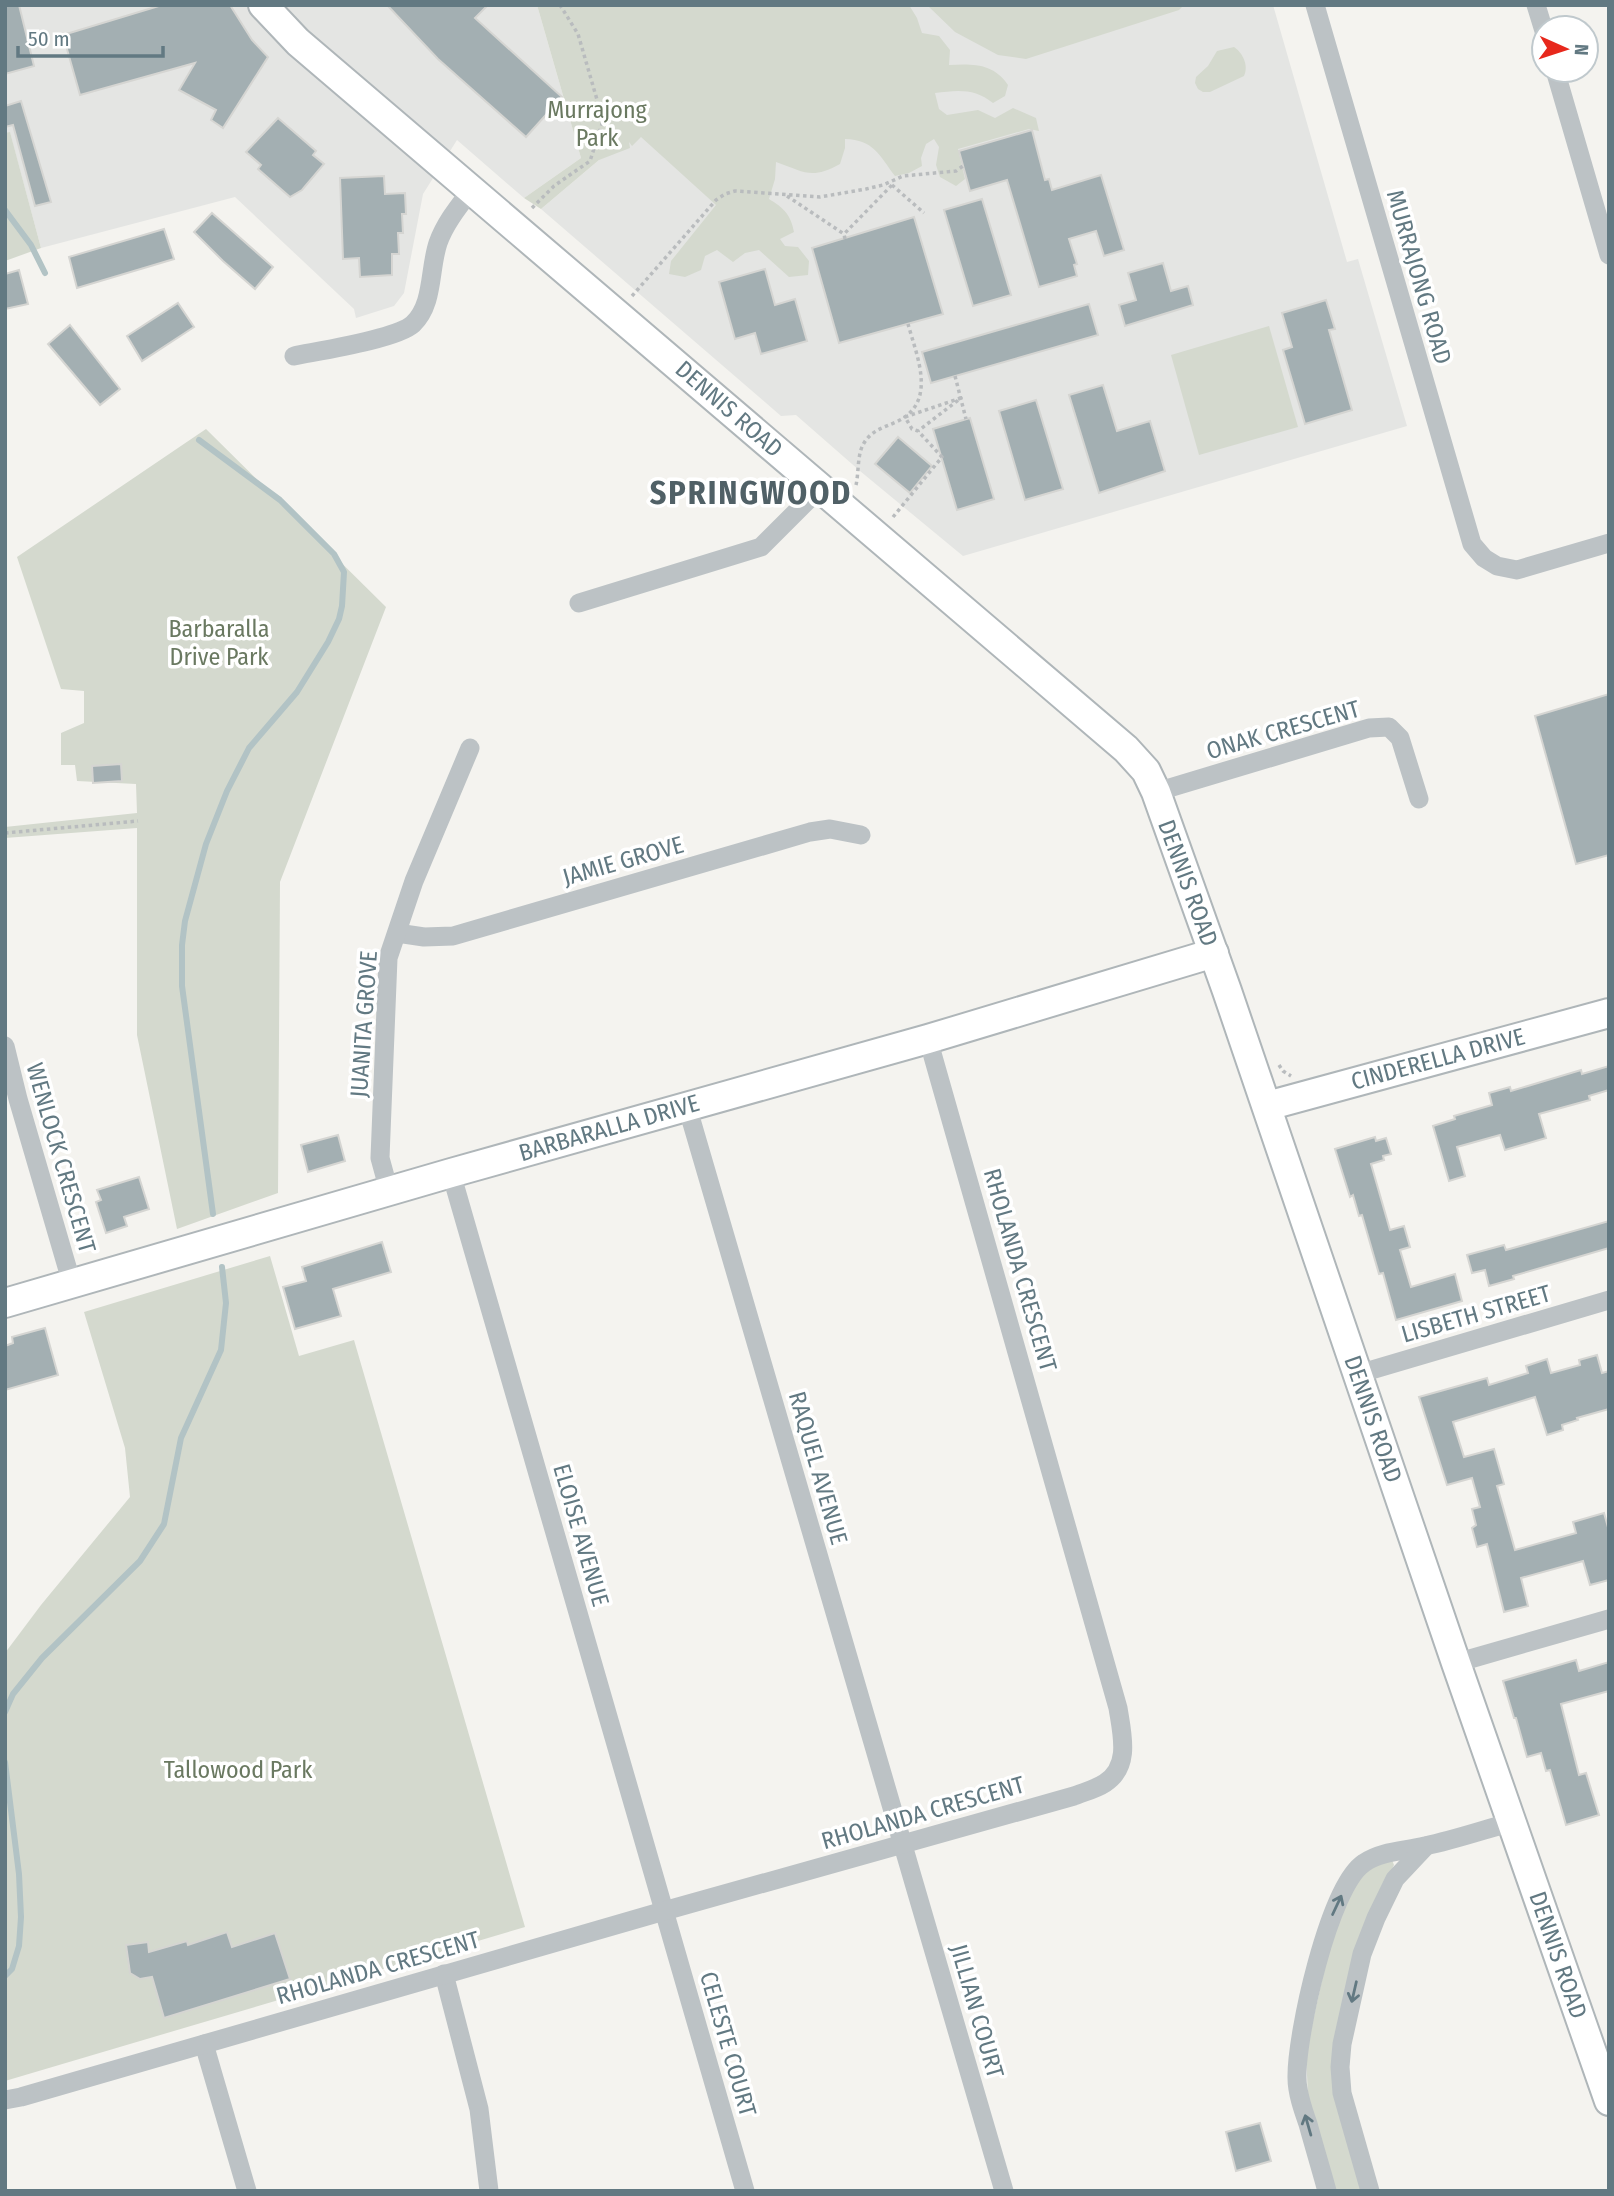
<svg xmlns="http://www.w3.org/2000/svg" width="1614" height="2196" font-family="'Fira Sans Condensed',sans-serif">
	<rect width="100%" height="100%" fill="#f4f3ef"/>
	<g fill="#e4e5e3">
		<polygon points="5,5 537,5 581,158 524,198 457,140 423,194 404,293 394,306 356,318 354,309 235,197 41,248 10,133 5,133"/>
		<polygon points="588,5 1273,5 1347,262 1358,259 1407,426 963,556 860,471 796,415 781,416 541,209 599,160"/>
	</g>
	<g fill="#d4d9ce">
		<path d="M537,5H909L917,18L922,33L939,36L950,50L949,65C973,64 993,63 1008,85L1005,96L993,103C975,88 957,90 935,93L939,109L947,115L978,110L995,118L1013,108L1036,118L1039,131L1029,129L958,149L965,179L956,186L940,177L936,165L939,147L934,139L926,144L921,158L922,166L909,173L895,176C879,155 874,140 845,139V148L840,164C811,180 805,172 776,162L775,179L769,199C784,208 791,215 794,232L780,239L785,246L798,247L809,261L808,275L789,277L759,250L745,253L733,262L717,250L705,256L701,270L685,277L669,274L671,261L716,205L641,137L632,146L629,142L630,148L599,160L541,209L524,198L581,158Z"/>
		<polygon points="927,5 1184,5 1179,10 1026,59 998,55 955,32"/>
		<path d="M1234,47C1243,53 1249,66 1244,76L1210,92H1203L1198,89L1195,83L1196,77L1208,66L1217,51Z"/>
		<polygon points="10,132 41,248 5,261 5,133"/>
		<polygon points="1269,326 1298,427 1199,455 1171,355"/>
		<polygon points="206,429 386,607 280,882 278,1193 177,1229 137,1035 137,828 5,838 5,827 137,813 136,784 77,781 75,765 61,765 61,733 84,723 84,691 61,689 17,557"/>
		<polygon points="270,1256 299,1356 354,1340 525,1927 5,2081 5,1653 41,1605 130,1497 125,1448 84,1312"/>
		<polygon points="1392,1860 1394,1865 1379,1897 1334,2055 1364,2191 1335,2191 1308,2098 1306,2052 1332,1935 1358,1878 1370,1868"/>
	</g>
	<g fill="none" stroke-linecap="round" stroke-linejoin="round">
		<g stroke="#b2c3c5" stroke-width="6">
			<polyline points="5,210 31,245 45,273"/>
			<polyline points="199,440 280,500 334,554 344,572 342,606 339,619 328,642 297,692 249,748 227,791 206,844 185,921 182,945 182,986 213,1214"/>
			<polyline points="5,1712 13,1694 42,1658 140,1561 164,1524 181,1438 221,1350 226,1303 222,1267"/>
			<polyline points="5,1762 19,1874 21,1917 19,1946 12,1969 5,1976"/>
		</g>
	</g>
	<g fill="#a3afb2" stroke="#d5d5d2" stroke-width="2">
		<polygon points="5,5 19,5 34,66 5,74"/>
		<polygon points="162,5 230,5 252,40 268,57 223,128 211,120 216,110 179,90 195,63 80,95 63,35"/>
		<polygon points="387,5 488,5 475,18 562,97 526,137 438,59"/>
		<polygon points="21,101 51,202 35,206 13,125 5,127 5,106"/>
		<polygon points="278,118 316,151 313,155 324,164 302,190 290,197 258,169 261,165 246,152"/>
		<polygon points="1032,130 1045,180 1049,179 1052,190 1101,175 1124,250 1104,256 1096,231 1069,239 1077,264 1074,265 1077,276 1039,287 1007,180 970,191 959,151"/>
		<polygon points="384,176 385,194 405,193 406,214 402,214 403,233 398,233 399,254 392,254 392,275 360,277 359,258 343,259 340,178"/>
		<polygon points="982,199 1011,295 973,306 944,210"/>
		<polygon points="212,213 273,267 255,289 223,261 194,232"/>
		<polygon points="914,217 943,314 839,343 812,248"/>
		<polygon points="164,229 174,259 77,288 69,257"/>
		<polygon points="1163,263 1171,291 1188,286 1193,305 1125,326 1119,305 1136,300 1128,273"/>
		<polygon points="765,269 775,305 795,299 807,341 761,354 755,333 735,339 719,282"/>
		<polygon points="19,270 28,304 5,309 5,274"/>
		<polygon points="1326,300 1335,329 1329,330 1352,410 1305,424 1283,350 1292,347 1282,313"/>
		<polygon points="178,303 194,327 142,361 127,336"/>
		<polygon points="1089,304 1098,335 931,383 922,352"/>
		<polygon points="70,325 120,389 100,405 48,344"/>
		<polygon points="1103,385 1117,431 1150,421 1165,471 1099,493 1069,395"/>
		<polygon points="1036,400 1063,489 1025,500 999,411"/>
		<polygon points="970,418 994,499 957,510 933,429"/>
		<polygon points="898,437 932,466 910,493 875,464"/>
		<polygon points="1609,694 1609,855 1576,864 1535,716"/>
		<polygon points="121,764 122,781 93,783 92,766"/>
		<polygon points="1609,1066 1609,1090 1589,1096 1590,1100 1539,1114 1546,1138 1505,1150 1500,1135 1457,1147 1465,1176 1449,1181 1433,1126 1455,1119 1454,1116 1492,1105 1489,1093 1510,1087 1511,1091 1581,1070 1582,1074"/>
		<polygon points="338,1135 345,1161 308,1172 301,1145"/>
		<polygon points="1375,1137 1376,1141 1386,1138 1391,1154 1383,1156 1384,1160 1371,1164 1390,1230 1404,1226 1410,1247 1400,1250 1411,1287 1455,1274 1462,1301 1396,1320 1383,1273 1379,1274 1362,1215 1359,1216 1353,1195 1350,1197 1335,1149"/>
		<polygon points="139,1177 149,1209 124,1217 127,1226 106,1233 96,1202 101,1200 97,1190"/>
		<polygon points="1609,1221 1609,1248 1513,1276 1514,1279 1489,1286 1485,1270 1472,1273 1467,1255 1504,1245 1506,1250"/>
		<polygon points="382,1242 391,1272 333,1289 341,1316 295,1329 283,1287 306,1281 302,1267"/>
		<polygon points="45,1328 58,1375 5,1390 5,1346 13,1343 12,1337"/>
		<polygon points="1597,1355 1602,1373 1609,1371 1609,1409 1577,1418 1578,1420 1562,1425 1563,1430 1547,1435 1535,1397 1453,1422 1464,1457 1494,1449 1504,1484 1497,1486 1515,1550 1576,1533 1573,1522 1604,1513 1609,1531 1609,1580 1590,1585 1583,1561 1521,1578 1528,1606 1504,1612 1487,1544 1477,1547 1472,1528 1476,1525 1472,1509 1480,1507 1472,1478 1447,1485 1419,1397 1487,1378 1489,1385 1528,1373 1526,1366 1547,1359 1551,1373 1580,1365 1579,1360"/>
		<polygon points="1576,1660 1579,1671 1609,1662 1609,1691 1561,1704 1579,1775 1586,1773 1599,1815 1566,1825 1550,1770 1546,1771 1541,1753 1527,1757 1516,1718 1514,1718 1503,1681"/>
		<polygon points="227,1932 232,1947 275,1933 290,1979 164,2018 152,1977 140,1979 130,1973 126,1945 148,1942 149,1952 187,1941 188,1945"/>
		<polygon points="1260,2123 1271,2161 1236,2171 1226,2132"/>
	</g>
	<g fill="none" stroke-linecap="round" stroke-linejoin="round">
		<defs>
			<g id="secondary">
				<polyline points="263,5 298,42 1126,749 1146,771 1156,792 1227,991 1456,1663 1609,2101"/>
				<polyline points="1267,1106 1609,1013"/>
				<polyline points="5,1303 451,1173 928,1039 1214,953"/>
			</g>
		</defs>
		<use href="#secondary" stroke="#afb6b9" stroke-width="32"/>
		<g stroke="#b9bcbe" stroke-width="3.5" stroke-dasharray="3.5 3.5" stroke-linecap="butt">
			<polyline points="892,185 924,213"/>
			<polyline points="787,196 844,234"/>
			<polyline points="532,208 554,186 590,161 602,124 600,110 578,34 560,5"/>
			<polyline points="845,239 844,234 892,185"/>
			<polyline points="632,296 716,200 725,194 735,191 820,197 866,189 883,185 903,176 956,171 963,166"/>
			<polyline points="955,376 966,419"/>
			<path d="M856,485C859,472 857,454 864,443C872,430 883,428 896,422C938,403 917,357 908,324"/>
			<polyline points="893,517 942,457 918,431 912,429 905,417 961,398 918,431"/>
			<polyline points="5,833 138,821"/>
			<polyline points="1279,1065 1283,1071 1291,1076"/>
		</g>
		<g stroke="#bcc2c5" stroke-width="19">
			<polyline points="1315,5 1472,544 1484,558 1497,566 1517,570 1609,543"/>
			<polyline points="1536,5 1544,31"/>
			<polyline points="1555,70 1609,255"/>
			<path d="M294,356C318,351 397,339 413,324C434,304 429,270 438,243C445,223 459,206 472,189"/>
			<polyline points="579,603 761,547 820,488"/>
			<polyline points="1156,792 1369,728 1389,727 1400,738 1419,799"/>
			<polyline points="397,933 424,937 453,936 810,832 830,829 861,835"/>
			<polyline points="5,1046 18,1099 72,1284"/>
			<polyline points="687,1106 1004,2191"/>
			<polyline points="451,1173 745,2191"/>
			<polyline points="389,1191 380,1158 388,958 414,881 470,748"/>
			<polyline points="1358,1374 1609,1300"/>
			<polyline points="1456,1663 1609,1619"/>
			<polyline points="444,1974 479,2109 489,2191"/>
			<polyline points="204,2044 247,2191"/>
			<path d="M5,2100L21,2097L664,1911L1074,1796C1084,1792 1096,1789 1105,1783C1131,1766 1122,1734 1118,1708L928,1039"/>
			<path d="M1327,2191C1321,2169 1314,2146 1308,2124C1303,2110 1297,2093 1297,2078C1296,2036 1329,1886 1364,1863C1381,1851 1405,1851 1425,1846C1454,1840 1483,1830 1512,1822"/>
			<polyline points="1370,2191 1342,2093 1340,2067 1342,2044 1362,1954 1376,1918 1395,1879 1426,1846"/>
		</g>
		<use href="#secondary" stroke="#fff" stroke-width="28"/>
	</g>
	<defs><path id="oneway-shaft" d="M-6 0H5M1.5-3L5.5 0L1.5 3" fill="none" stroke-width="1.6" stroke-linecap="round" stroke-linejoin="round" transform="scale(1.75)"/></defs>
	<g stroke="#627982">
		<use href="#oneway-shaft" transform="translate(1337 1905) rotate(-65)"/>
		<use href="#oneway-shaft" transform="translate(1354 1992) rotate(103)"/>
		<use href="#oneway-shaft" transform="translate(1308 2125) rotate(-106)"/>
	</g>
	<g text-anchor="middle" stroke-width="7" stroke-linejoin="round" paint-order="stroke">
		<g font-size="24" fill="#6a7961" stroke="#fff">
			<text x="597" y="118">Murrajong<tspan x="597" dy="28">Park</tspan></text>
			<text x="219" y="637">Barbaralla<tspan x="219" dy="28">Drive Park</tspan></text>
			<text x="238" y="1778">Tallowood Park</text>
		</g>
		<g font-size="24" fill="#627982" stroke="#fff">
			<text transform="translate(1419 277) rotate(74)" y="8">MURRAJONG ROAD</text>
			<text transform="translate(729 409) rotate(41)" y="8">DENNIS ROAD</text>
			<text transform="translate(1283 730) rotate(-16)" y="8">ONAK CRESCENT</text>
			<text transform="translate(623 861) rotate(-16)" y="8">JAMIE GROVE</text>
			<text transform="translate(1188 883) rotate(70)" y="8">DENNIS ROAD</text>
			<text transform="translate(364 1024) rotate(-86)" y="8">JUANITA GROVE</text>
			<text transform="translate(1438 1059) rotate(-15)" y="8">CINDERELLA DRIVE</text>
			<text transform="translate(609 1128) rotate(-16)" y="8">BARBARALLA DRIVE</text>
			<text transform="translate(61 1158) rotate(74)" y="8">WENLOCK CRESCENT</text>
			<text transform="translate(1020 1270) rotate(74)" y="8">RHOLANDA CRESCENT</text>
			<text transform="translate(1476 1314) rotate(-16)" y="8">LISBETH STREET</text>
			<text transform="translate(1373 1419) rotate(71)" y="8">DENNIS ROAD</text>
			<text transform="translate(818 1468) rotate(74)" y="8">RAQUEL AVENUE</text>
			<text transform="translate(581 1535) rotate(74)" y="8">ELOISE AVENUE</text>
			<text transform="translate(923 1813) rotate(-16)" y="8">RHOLANDA CRESCENT</text>
			<text transform="translate(1558 1955) rotate(71)" y="8">DENNIS ROAD</text>
			<text transform="translate(378 1968) rotate(-16)" y="8">RHOLANDA CRESCENT</text>
			<text transform="translate(977 2011) rotate(74)" y="8">JILLIAN COURT</text>
			<text transform="translate(728 2044) rotate(74)" y="8">CELESTE COURT</text>
		</g>
		<g font-size="32" font-weight="bold" letter-spacing="2" fill="#506066" stroke="#fff">
			<text x="751" y="504">SPRINGWOOD</text>
		</g>
	</g>
	<rect width="1614" height="2196" fill="none" stroke="#627982" stroke-width="14"/>
	<g transform="translate(1565 49) rotate(93)"><circle r="33" fill="#ffffff" stroke="#c0c9cd" stroke-width="2"/>
	<path d="M0-5L12 26L0 18L-12 26Z" fill="#e7281c"/>
	<text y="-10" font-size="19" font-weight="bold" text-anchor="middle" fill="#627982">N</text>
	</g>
	<path d="M18 46v10h145v-10" fill="none" stroke="#627982" stroke-width="3.5"/>
	<text x="28" y="46" font-size="21" fill="#627982" stroke="#ffffff" stroke-width="5" paint-order="stroke">50 m</text>
</svg>
